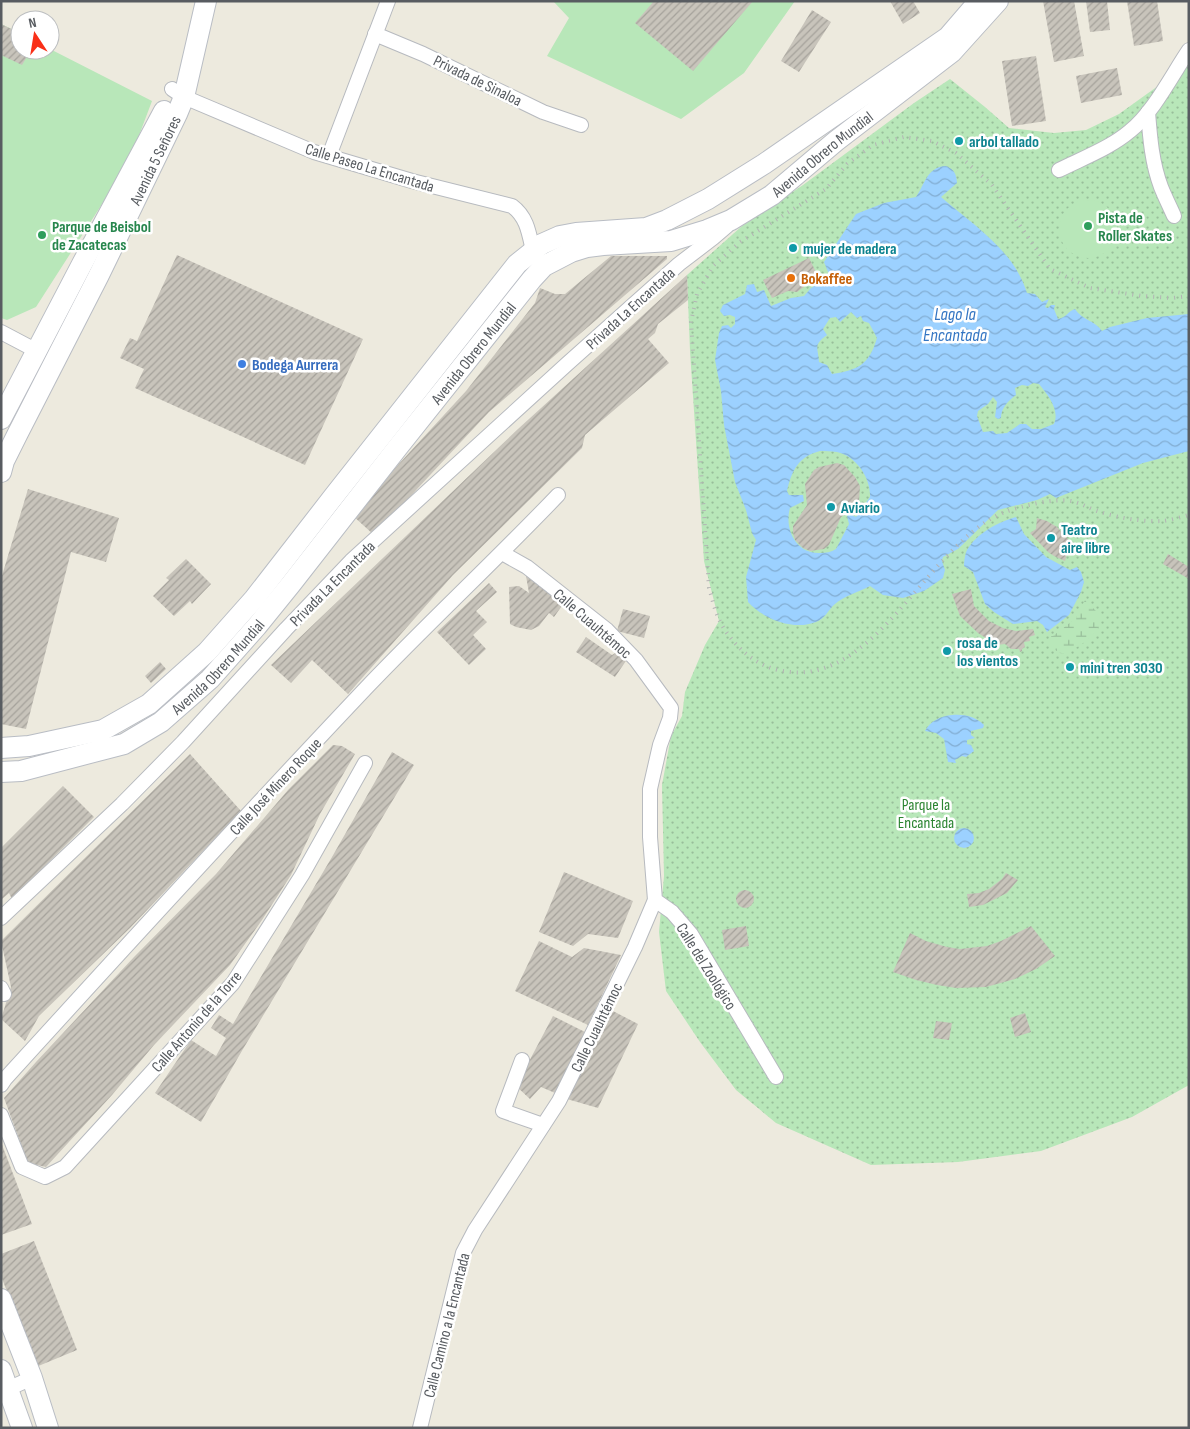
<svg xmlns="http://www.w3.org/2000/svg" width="1190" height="1429" font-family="'Sofia Sans Condensed',sans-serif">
	<defs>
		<pattern id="grass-dots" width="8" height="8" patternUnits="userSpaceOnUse" patternTransform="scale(1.25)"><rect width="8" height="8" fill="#b8e7b9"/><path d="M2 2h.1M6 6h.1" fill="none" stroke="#98be9a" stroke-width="1.8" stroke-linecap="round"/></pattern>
		<pattern id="wetland-marsh" width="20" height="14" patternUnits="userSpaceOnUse" patternTransform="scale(1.25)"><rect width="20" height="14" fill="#b8e7b9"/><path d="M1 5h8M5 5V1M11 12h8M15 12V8" fill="none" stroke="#98be9a"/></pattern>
		<pattern id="water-waves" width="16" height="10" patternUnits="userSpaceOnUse" patternTransform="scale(1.25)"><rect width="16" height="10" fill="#9cd1ff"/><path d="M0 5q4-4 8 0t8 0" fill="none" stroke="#82add2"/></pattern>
		<pattern id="building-hatch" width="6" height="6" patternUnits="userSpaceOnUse" patternTransform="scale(1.25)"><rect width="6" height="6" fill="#c8c4bb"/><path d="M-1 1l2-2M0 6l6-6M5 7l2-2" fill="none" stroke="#a5a29b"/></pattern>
	</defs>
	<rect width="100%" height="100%" fill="#edeade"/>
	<polygon fill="url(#grass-dots)" points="1189,60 1189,1085 1132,1117 1041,1151 958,1162 871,1165 776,1123 736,1090 700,1042 666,991 659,932 664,876 662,785 671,736 682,716 685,692 705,645 719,621 704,561 690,351 687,275 742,226 803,185 914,103 950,79 985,107 1009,128 1054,133 1086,130 1119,114 1183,68"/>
	<path fill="url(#wetland-marsh)" d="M1085,600L1100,615L1101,624C1092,639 1078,648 1062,654L1050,647L1049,636H1053L1076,618Z"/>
	<g fill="#b8e7b9">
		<polygon points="553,1 795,1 744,73 681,119 547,56 569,18"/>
		<polygon points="1,24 20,33 20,50 50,50 50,49 152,101 129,162 36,307 7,320 1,318"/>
		<circle cx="1088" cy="229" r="29"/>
	</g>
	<g fill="url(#water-waves)" fill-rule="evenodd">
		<path d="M946,166C955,170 956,174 957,183L941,197C973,225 1014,250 1027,293L1035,294L1042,302L1049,299L1045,307L1048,308L1051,305H1055L1054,309L1058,319C1066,318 1068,311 1075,309C1082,320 1096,321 1102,331L1110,327L1147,318L1189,314V451L1143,463L1056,498L1050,494L1037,500L998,510L958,549L943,557L942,561L945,570L943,578L924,591L903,598L883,595L870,586C861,591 842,597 835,604C828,610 825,619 816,622C794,631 763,619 748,602L746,577L756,540L752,533L746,510L735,482L724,425L721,391L715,360L719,333L722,326L728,325L731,328L735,324V317L730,315L724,316L720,311L723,305L745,294L747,285L754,284L757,292L764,290L771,306L791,298L804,296L811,288L830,277L824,262L856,214L884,203L916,197C925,184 927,167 946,166ZM851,312L857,318L861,316L863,321L869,323L877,338C869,365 858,370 832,374L827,365L819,362C818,347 813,345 827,335L823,329L830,318L836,317L840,322ZM1033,383L1039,384C1048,395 1060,410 1054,424L1041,429H1032L1026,424H1020L1007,433L996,434L993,431L983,432L977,416L978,411L988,404L993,397L997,402L995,417L998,419L1001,418C1001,408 1008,401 1016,395L1015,388L1022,385L1028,386ZM820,451C826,451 831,451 837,452C856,456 871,478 870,497L856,517L850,514L847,516L849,524L836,549C831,552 826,553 820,553C796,554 784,529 790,508L804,501L803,495H789L787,491C792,470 798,457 820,451Z"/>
		<path d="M1016,517L1024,534L1046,557L1070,570L1077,567L1081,572L1084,582L1081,592L1069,615L1047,632L1043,625L1037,621L1013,624L994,612L985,604L973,572L964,566C964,561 965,554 967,550C977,533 998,522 1016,517Z"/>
		<path d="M952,715C964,714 975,716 984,725L983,728L971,731V735L975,738L967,740V744L971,745L974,751L966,757L962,756L955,760L956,763L948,762L944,739L936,733L925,731C930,721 941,716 952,715Z"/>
		<circle cx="964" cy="838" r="10"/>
	</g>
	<g fill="url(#building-hatch)">
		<polygon points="654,1 753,1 693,71 635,23"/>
		<polygon points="890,1 913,1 920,13 903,24"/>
		<polygon points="1043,1 1074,1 1084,56 1054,62"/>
		<polygon points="1086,1 1107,1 1110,30 1090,32"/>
		<polygon points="1127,1 1157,1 1163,41 1134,46"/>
		<polygon points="812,10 831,22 799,72 781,61"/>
		<polygon points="1,24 20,33 20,50 31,50 22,65 1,55"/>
		<polygon points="1036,56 1046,121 1012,126 1002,61"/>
		<polygon points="1117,68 1122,95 1081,103 1076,76"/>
		<polygon points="177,255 363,339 305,465 135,388 144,369 120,358 130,338 137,341"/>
		<polygon points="611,256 667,256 667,259 489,412 374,535 352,515 466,391 535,303 540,288 555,294 565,294"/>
		<polygon points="809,258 818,276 804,283 804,287 797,292 788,291 772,298 763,280"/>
		<polygon points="687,275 688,300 658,324 655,333 648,339 669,363 585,435 582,448 453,575 348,694 312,660 291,683 271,665 518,429"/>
		<polygon points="837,463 844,465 855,477 860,486 859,502 855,508 841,517 829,545 824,549 810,551 803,548 795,540 793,533 793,526 807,505 805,484 814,470 819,467"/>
		<polygon points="28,489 119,518 106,562 71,552 26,729 1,724 1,579"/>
		<polygon points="1037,518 1047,521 1057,527 1075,547 1067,554 1065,561 1054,556 1048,552 1030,533 1036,529"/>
		<polygon points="1168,554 1189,567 1189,579 1163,564"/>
		<polygon points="186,559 211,584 192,604 190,601 174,616 153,596 169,580 166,578"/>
		<polygon points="526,576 564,603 554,617 549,613 539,626 531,630 516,627 510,624 509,587 519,586 529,593"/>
		<polygon points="489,583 497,592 476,611 487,622 473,635 486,649 469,665 437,632"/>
		<polygon points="971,589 974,606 989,621 1003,628 1016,631 1033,629 1035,635 1029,637 1030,641 1024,642 1025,647 1022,649 1022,651 1020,652 1019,649 1011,649 1005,644 997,645 978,633 960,616 952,594"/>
		<polygon points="623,609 650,616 644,638 617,631"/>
		<polygon points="586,637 612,655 622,649 630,655 615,677 576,652"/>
		<polygon points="160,662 166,669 151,683 145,676"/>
		<polygon points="333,745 342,746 355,754 320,814 291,875 262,920 230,965 154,1045 112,1095 46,1167 28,1163 4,1098 36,1062 134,957 216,874 288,790"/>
		<polygon points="392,752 414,765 243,1049 201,1122 155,1093 191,1040 216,1056 226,1038 211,1028 219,1015 233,1024 332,857"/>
		<polygon points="190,754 241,811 130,928 39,1016 25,1041 1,1019 11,987 1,941"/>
		<polygon points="63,786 94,817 12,899 9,893 1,900 1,848"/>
		<polygon points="564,872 633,901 618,938 588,934 573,946 539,932"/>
		<polygon points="1006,873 1018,880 1007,893 983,905 969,907 967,894 979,893 989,889 1002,879"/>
		<circle cx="745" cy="899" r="9"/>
		<polygon points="746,926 749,946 725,950 722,930"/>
		<polygon points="1031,926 1055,956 1036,969 1015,979 986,987 956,988 937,985 916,980 893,972 910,933 926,941 947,947 960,949 987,946 1001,941"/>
		<polygon points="539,941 572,957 584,948 621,955 588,1025 515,991"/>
		<polygon points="611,1010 638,1024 598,1108 567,1099"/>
		<polygon points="1025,1013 1031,1032 1015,1037 1010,1018"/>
		<polygon points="553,1016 587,1033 555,1093 541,1087 530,1099 516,1086"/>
		<polygon points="936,1021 952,1023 949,1040 933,1038"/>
		<polygon points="1,1142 32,1224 1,1235"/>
		<polygon points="34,1241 77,1350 36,1367 1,1276 1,1254"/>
	</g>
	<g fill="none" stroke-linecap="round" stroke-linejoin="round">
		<defs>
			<g id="street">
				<polyline points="375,34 423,54 543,112 581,125"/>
				<path d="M172,89L184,97L314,152L412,181L512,206C527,217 529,233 533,251"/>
				<path d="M1148,112C1150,138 1152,163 1161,187C1165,197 1170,207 1174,216"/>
				<polyline points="329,156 388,1"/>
				<path d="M1059,170C1083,158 1110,148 1130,131C1153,113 1172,75 1189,50"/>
				<polyline points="1,332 37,351"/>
				<polyline points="502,553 527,567 607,630 636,660 671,708 670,718 660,745 650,789 650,837 655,900 672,912 691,934 776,1077"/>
				<polyline points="1,918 122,804 183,742 286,629 351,561 567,364 679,264 713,238 727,226"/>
				<polyline points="1,988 4,994"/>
				<polyline points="522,1060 503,1111 543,1125"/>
				<path d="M1,1085L5,1079C125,947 245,816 367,687C429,622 496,560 558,495"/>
				<polyline points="1,1115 22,1167 45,1177 65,1167 233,983 302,875 365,763"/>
				<polyline points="1,1392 32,1378"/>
				<polyline points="420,1428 463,1253 475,1230 559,1101 635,947 655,900"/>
			</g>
			<g id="secondary">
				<polyline points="1,419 82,264 164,111"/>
				<path id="s1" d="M1,472L4,461L18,433L99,275L177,114L184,97L206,1"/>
				<polyline points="1,748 29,746 103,730 149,704 207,652 254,599 334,496 517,264 542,244 560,236 576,233 646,228 667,220 708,199 764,164 948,37 979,1"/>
				<path id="s2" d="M1,772L21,771L124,744L161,722L210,679L257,626L291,584L398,447L532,279L544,266L571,252L587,247L603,245L671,241L707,230L731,220L772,195L836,141L952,52L998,1"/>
				<polyline points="1,1299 32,1378 48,1428"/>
				<polyline points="1,1370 22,1428"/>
			</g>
		</defs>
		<use href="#street" stroke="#b7babf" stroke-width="16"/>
		<use href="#secondary" stroke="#b9bdc4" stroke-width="22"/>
		<use href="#street" stroke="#fff" stroke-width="14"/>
		<use href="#secondary" stroke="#fff" stroke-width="20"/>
		<path stroke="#b3b4b4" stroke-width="4" stroke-dasharray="1 6" stroke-linecap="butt" d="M1189,296L1172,298L1142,296L1090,288L1050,269L992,185L956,153L932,141L904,137L873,145L847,164L826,189L740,242L713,266L697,294L691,322L709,588C712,597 714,608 718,617C728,640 750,662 774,669C874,697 925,543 1005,512C1022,506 1053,498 1071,501C1081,503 1090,509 1100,512C1119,518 1142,522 1163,521C1171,520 1181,517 1189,515"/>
	</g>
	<g fill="#0f9aa8" stroke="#fff" stroke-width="2">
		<circle cx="959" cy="141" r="5"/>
		<circle cx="793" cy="248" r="5"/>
		<circle cx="831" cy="507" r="5"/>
		<circle cx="1051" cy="538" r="5"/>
		<circle cx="947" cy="651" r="5"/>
		<circle cx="1070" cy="667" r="5"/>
	</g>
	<g fill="#2e9e5b" stroke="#fff" stroke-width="2">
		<circle cx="1088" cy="226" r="5"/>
		<circle cx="42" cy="235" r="5"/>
	</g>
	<circle fill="#e8710a" stroke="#fff" stroke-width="2" cx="791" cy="278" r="5"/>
	<circle fill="#3f7fe0" stroke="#fff" stroke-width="2" cx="242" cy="364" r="5"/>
	<g text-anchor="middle" stroke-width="5" stroke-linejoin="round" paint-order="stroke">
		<g font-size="16" fill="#585c61" stroke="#fff">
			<text transform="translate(478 80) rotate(26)" y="6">Privada de Sinaloa</text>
			<text dy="6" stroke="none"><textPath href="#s2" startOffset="1074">Avenida Obrero Mundial</textPath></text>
			<text dy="6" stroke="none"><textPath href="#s1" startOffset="348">Avenida 5 Señores</textPath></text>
			<text transform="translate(370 167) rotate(17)" y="6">Calle Paseo La Encantada</text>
			<text transform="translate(630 308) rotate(-42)" y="6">Privada La Encantada</text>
			<text dy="6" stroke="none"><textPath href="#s2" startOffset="654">Avenida Obrero Mundial</textPath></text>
			<text transform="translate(332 583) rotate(-45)" y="6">Privada La Encantada</text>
			<text transform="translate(593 623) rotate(41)" y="6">Calle Cuauhtémoc</text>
			<text dy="6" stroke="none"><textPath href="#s2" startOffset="249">Avenida Obrero Mundial</textPath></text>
			<text transform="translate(275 786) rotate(-47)" y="6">Calle José Minero Roque</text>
			<text transform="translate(707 966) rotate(58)" y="6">Calle del Zoológico</text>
			<text transform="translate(196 1021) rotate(-49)" y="6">Calle Antonio de la Torre</text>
			<text transform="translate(596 1027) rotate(-64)" y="6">Calle Cuauhtémoc</text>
			<text transform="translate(446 1325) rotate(-76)" y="6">Calle Camino a la Encantada</text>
		</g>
		<g font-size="16" font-weight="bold" fill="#0d838f" stroke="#fff" text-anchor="start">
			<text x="969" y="147">arbol tallado</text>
			<text x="803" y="254">mujer de madera</text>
			<text x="841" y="513">Aviario</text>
			<text x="1061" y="535">Teatro<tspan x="1061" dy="18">aire libre</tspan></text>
			<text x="957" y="648">rosa de<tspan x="957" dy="18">los vientos</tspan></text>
			<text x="1080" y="673">mini tren 3030</text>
		</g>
		<g font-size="16" font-weight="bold" fill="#27864d" stroke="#fff" text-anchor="start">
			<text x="1098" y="223">Pista de<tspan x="1098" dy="18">Roller Skates</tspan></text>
			<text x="52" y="232">Parque de Beisbol<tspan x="52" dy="18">de Zacatecas</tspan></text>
		</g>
		<g font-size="16" font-weight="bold" fill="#c56008" stroke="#fff" text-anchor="start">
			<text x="801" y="284">Bokaffee</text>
		</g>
		<g font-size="16" font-weight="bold" fill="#366cbe" stroke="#fff" text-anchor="start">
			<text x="252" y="370">Bodega Aurrera</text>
		</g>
		<g font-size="16" fill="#2c8532" stroke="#fff">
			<text x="926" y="810">Parque la<tspan x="926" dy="18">Encantada</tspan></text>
		</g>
		<g font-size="18" font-style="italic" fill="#3375c3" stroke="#fff">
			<text x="955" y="320">Lago la<tspan x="955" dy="21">Encantada</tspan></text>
		</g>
	</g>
	<rect width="1190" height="1429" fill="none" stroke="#585c61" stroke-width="5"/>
	<g transform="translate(35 35) rotate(348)"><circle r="24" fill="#ffffff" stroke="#bcbec0"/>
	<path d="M0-4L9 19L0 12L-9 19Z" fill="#f93018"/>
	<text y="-8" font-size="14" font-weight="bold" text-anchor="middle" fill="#585c61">N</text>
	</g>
</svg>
